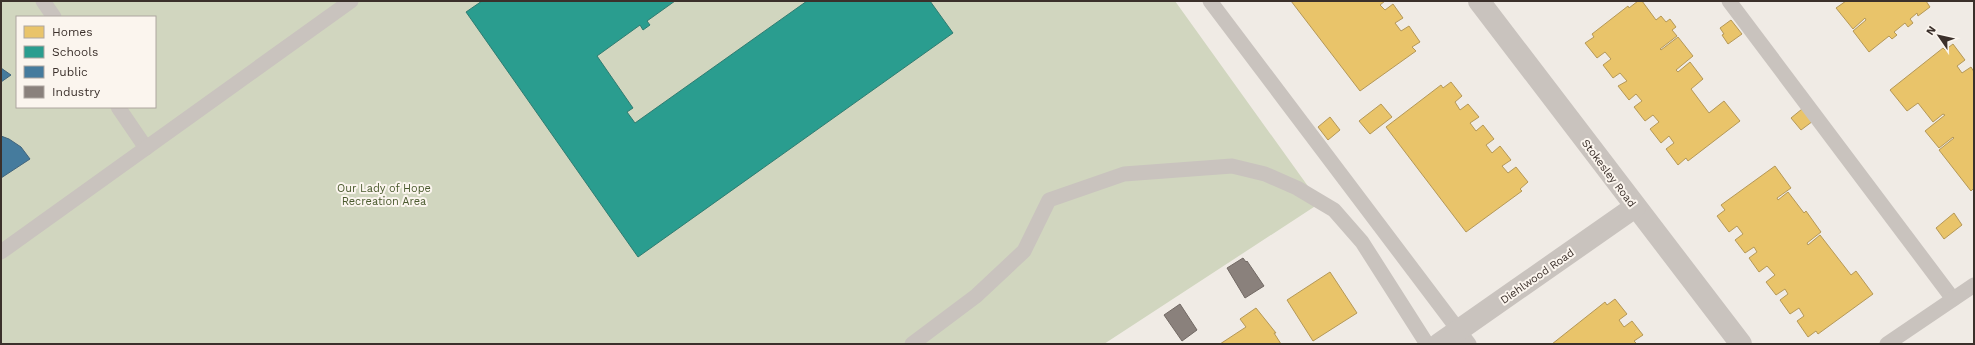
<svg xmlns="http://www.w3.org/2000/svg" width="1975" height="345" font-family="'Work Sans',sans-serif">
	<rect width="100%" height="100%" fill="#f0ebe5"/>
	<path fill="#d1d6bf" fill-rule="evenodd" d="M1,1H1175L1320,203L1104,344H1ZM17,17H155V107H17Z"/>
	<g fill="#e9c46a" stroke="#b59857">
		<polygon points="1291,1 1385,1 1380,5 1385,10 1393,4 1403,18 1395,23 1401,31 1409,26 1420,42 1412,47 1416,51 1360,91"/>
		<polygon points="1638,1 1642,1 1656,20 1661,16 1666,22 1670,19 1676,27 1672,30 1677,36 1660,49 1661,50 1678,37 1693,56 1676,70 1678,72 1690,62 1703,79 1691,89 1709,113 1724,101 1740,121 1688,161 1686,158 1678,165 1666,149 1674,143 1669,136 1661,143 1650,129 1659,122 1653,115 1645,121 1634,107 1642,101 1636,94 1629,100 1618,86 1627,81 1620,73 1613,78 1603,65 1611,59 1605,52 1597,58 1585,43 1594,37 1592,34 1628,6 1629,8"/>
		<polygon points="1846,1 1926,1 1930,7 1918,16 1917,13 1910,19 1913,23 1908,27 1905,23 1894,32 1897,35 1892,39 1889,36 1869,52 1853,31 1866,20 1865,18 1853,29 1836,8"/>
		<polygon points="1731,20 1742,34 1728,44 1722,35 1724,34 1720,28"/>
		<polygon points="1953,44 1965,60 1957,66 1962,73 1971,67 1974,72 1974,188 1971,191 1939,150 1954,138 1953,137 1939,148 1925,131 1945,115 1943,114 1933,122 1918,103 1907,111 1890,90 1943,48 1945,50"/>
		<polygon points="1451,82 1462,96 1455,102 1460,110 1468,104 1479,117 1470,123 1476,131 1483,125 1494,139 1486,145 1492,153 1500,146 1511,160 1502,166 1508,173 1516,167 1528,182 1520,189 1522,191 1466,232 1386,127 1441,85 1443,88"/>
		<polygon points="1381,104 1392,117 1370,134 1359,121"/>
		<polygon points="1802,109 1813,121 1801,130 1791,118"/>
		<polygon points="1330,117 1340,130 1328,140 1318,127"/>
		<polygon points="1775,166 1791,188 1777,198 1778,200 1788,192 1804,213 1806,211 1821,232 1807,243 1808,245 1820,235 1851,275 1856,271 1873,294 1818,334 1816,331 1808,337 1797,321 1804,316 1799,308 1790,314 1780,300 1788,294 1785,289 1776,295 1766,282 1775,275 1767,266 1759,272 1749,258 1757,252 1754,247 1745,253 1735,240 1743,234 1737,226 1729,232 1717,216 1725,210 1721,205"/>
		<polygon points="1954,213 1962,225 1944,239 1936,228"/>
		<polygon points="1330,272 1357,313 1313,341 1287,300"/>
		<polygon points="1615,299 1627,314 1619,320 1624,327 1632,321 1643,335 1634,341 1637,344 1552,344 1605,302 1607,305"/>
		<polygon points="1256,308 1276,333 1274,333 1281,344 1220,344 1246,327 1240,319"/>
	</g>
	<polygon fill="#2a9d8f" stroke="#2f7c71" points="482,1 675,1 647,21 650,25 643,30 640,25 597,56 633,108 627,112 635,123 807,1 930,1 953,33 638,257 466,12"/>
	<g fill="#457b9d" stroke="#42647b">
		<polygon points="1,68 11,75 1,82"/>
		<polygon points="1,136 9,139 21,147 30,159 1,178"/>
	</g>
	<g fill="#8a817c" stroke="#726964">
		<polygon points="1243,258 1246,262 1247,261 1264,286 1245,298 1227,268"/>
		<polygon points="1180,304 1197,330 1182,341 1164,315"/>
	</g>
	<g fill="none" stroke-linecap="round" stroke-linejoin="round">
		<g stroke="#c9c3be" stroke-width="15">
			<polyline points="43,1 54,17"/>
			<polyline points="1210,1 1469,344"/>
			<polyline points="1729,1 1953,299"/>
			<polyline points="118,107 146,148"/>
			<polyline points="1,252 351,1"/>
			<polyline points="912,344 976,296 1024,251 1049,200 1124,174 1232,166 1265,174 1297,188 1334,210 1362,242 1427,344"/>
			<polyline points="1887,344 1974,285"/>
		</g>
		<g stroke="#c9c3be" stroke-width="22">
			<polyline points="1479,1 1741,344"/>
			<polyline points="1439,344 1635,207"/>
		</g>
	</g>
	<g text-anchor="middle" stroke-width="4" stroke-linejoin="round" paint-order="stroke">
		<g font-size="11" fill="#3b302b" stroke="#fbf5ee">
			<text transform="translate(1609 173) rotate(53)" y="4">Stokesley Road</text>
			<text transform="translate(1537 276) rotate(-35)" y="4">Diehlwood Road</text>
		</g>
		<g font-size="11" fill="#4a5a2e" stroke="#fbf5ee">
			<text x="384" y="192">Our Lady of Hope<tspan x="384" dy="13">Recreation Area</tspan></text>
		</g>
	</g>
	<rect width="1975" height="345" fill="none" stroke="#3b302b" stroke-width="4"/>
	<rect x="16" y="16" width="140" height="92" fill="#fbf5ee" stroke="#aea6a0"/>
	<rect x="24" y="26" width="20" height="12" fill="#e9c46a" stroke="#aea6a0"/>
	<text x="52" y="36" font-size="12" fill="#3b302b">Homes</text>
	<rect x="24" y="46" width="20" height="12" fill="#2a9d8f" stroke="#aea6a0"/>
	<text x="52" y="56" font-size="12" fill="#3b302b">Schools</text>
	<rect x="24" y="66" width="20" height="12" fill="#457b9d" stroke="#aea6a0"/>
	<text x="52" y="76" font-size="12" fill="#3b302b">Public</text>
	<rect x="24" y="86" width="20" height="12" fill="#8a817c" stroke="#aea6a0"/>
	<text x="52" y="96" font-size="12" fill="#3b302b">Industry</text>
	<g transform="translate(1939 36) rotate(304)" stroke="#fbf5ee" stroke-width="3" paint-order="stroke">
	<path d="M0-3L7 15L0 10L-7 15Z" fill="#3b302b"/>
	<text y="-6" font-size="11" font-weight="bold" text-anchor="middle" fill="#3b302b">N</text>
	</g>
</svg>
